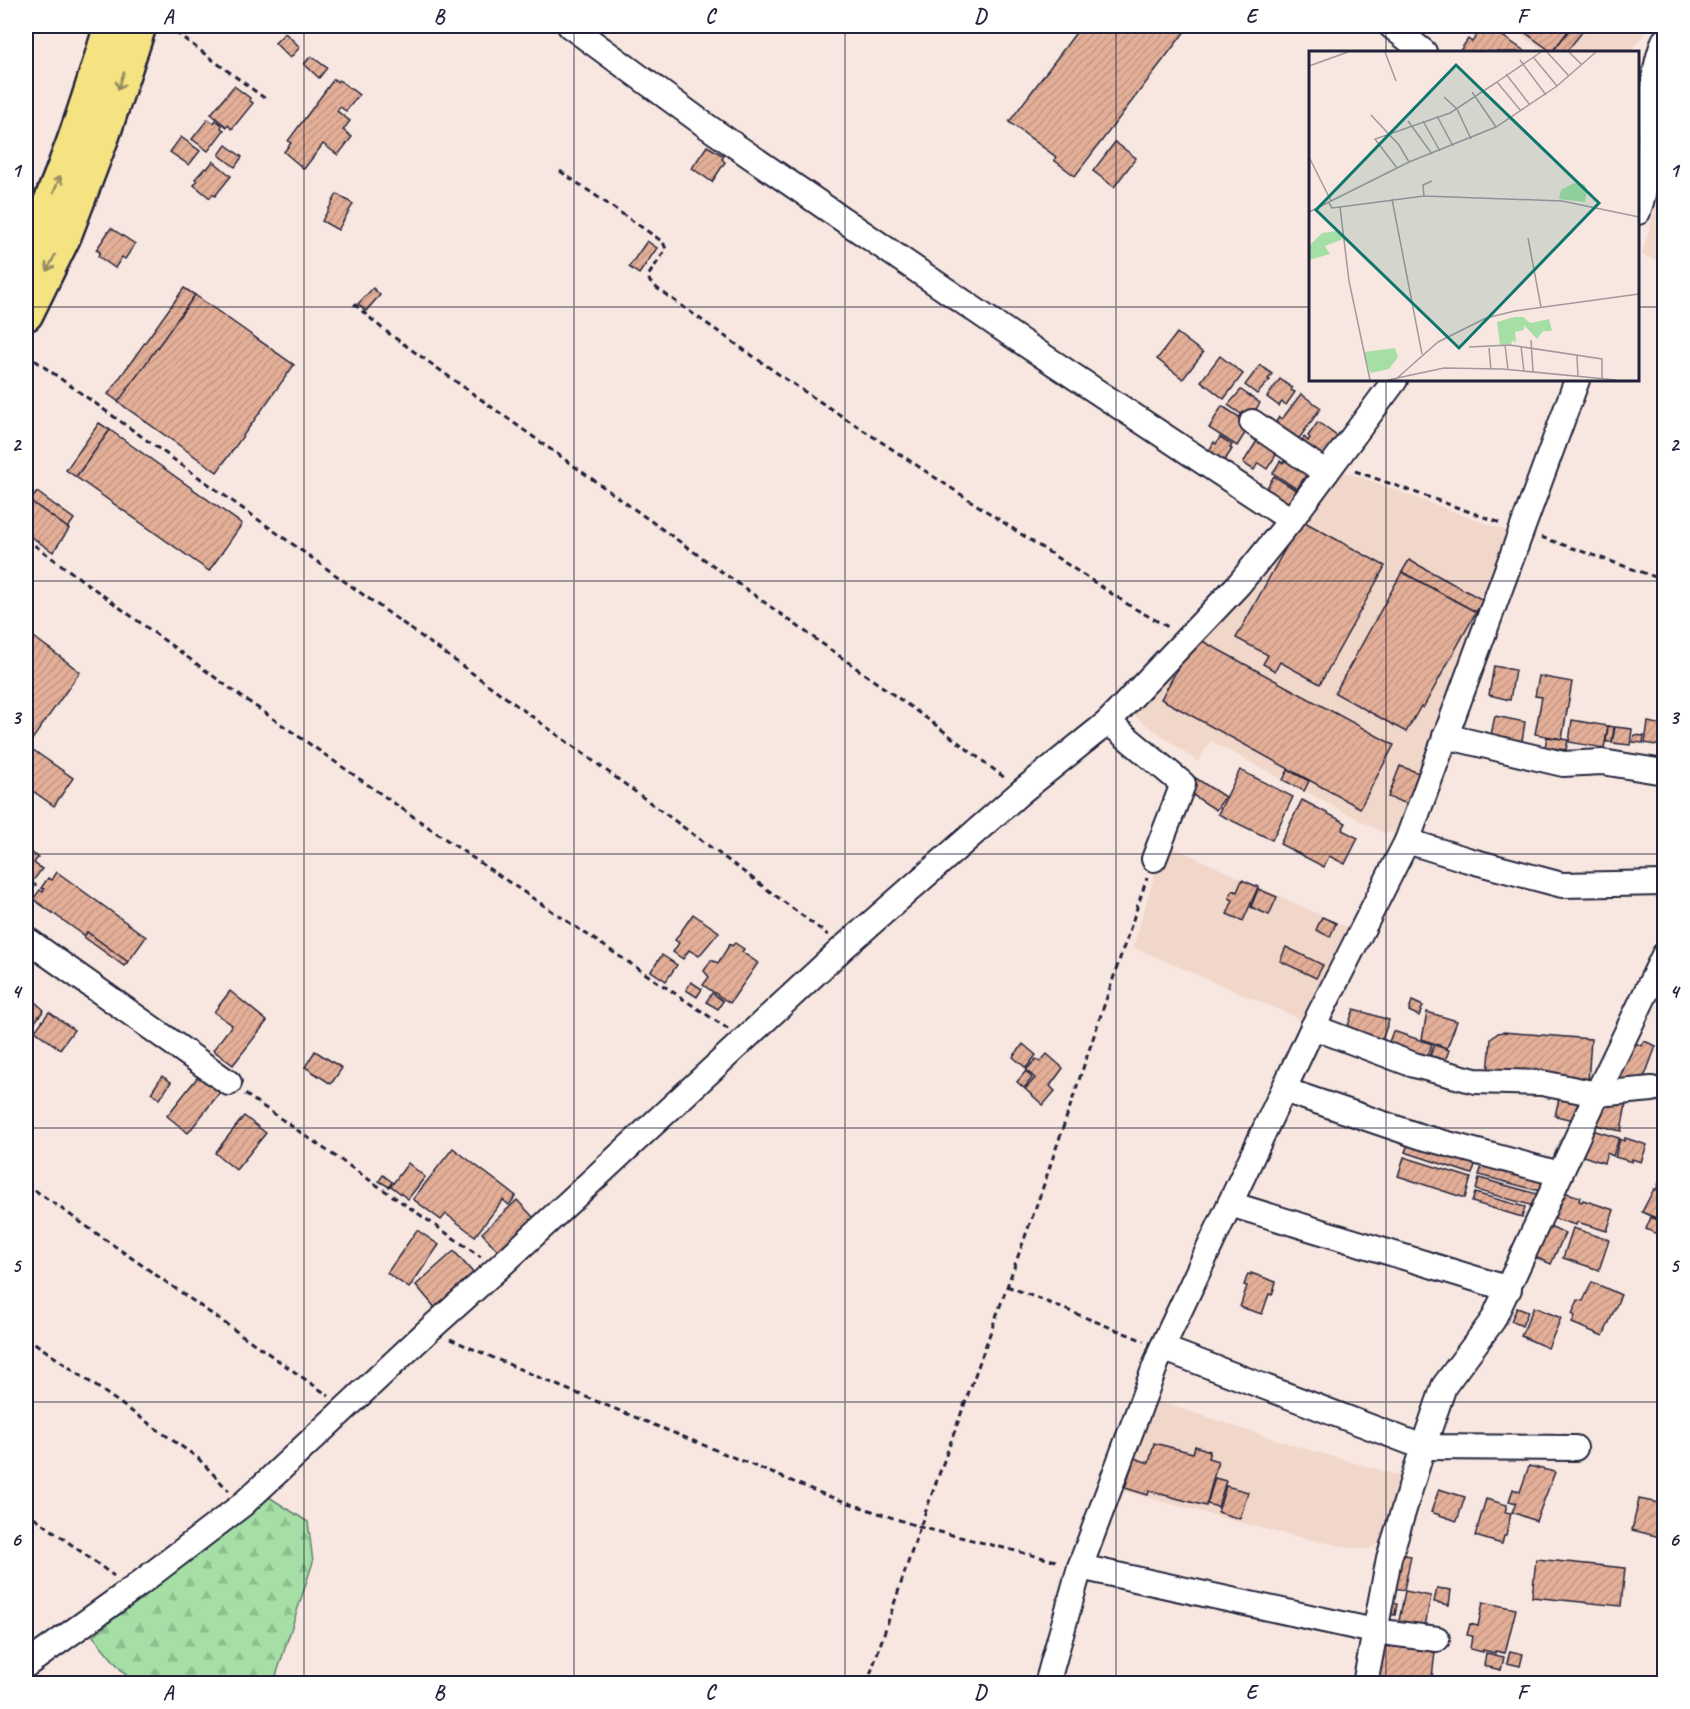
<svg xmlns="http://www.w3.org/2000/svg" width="1690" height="1709" font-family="Caveat,sans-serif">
	<defs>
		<pattern id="forest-firs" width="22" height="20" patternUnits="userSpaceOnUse" patternTransform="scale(1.5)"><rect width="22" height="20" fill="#a5dfa5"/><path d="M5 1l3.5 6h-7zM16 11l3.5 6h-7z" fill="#8ebf8f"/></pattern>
		<pattern id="building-hatch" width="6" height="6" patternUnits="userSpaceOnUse" patternTransform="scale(1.5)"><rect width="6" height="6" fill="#e4af98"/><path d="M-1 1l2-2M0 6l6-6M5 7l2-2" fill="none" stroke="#c39684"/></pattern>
	</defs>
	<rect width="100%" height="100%" fill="#f7e7e0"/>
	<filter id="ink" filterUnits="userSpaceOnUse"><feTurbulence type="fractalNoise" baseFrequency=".0167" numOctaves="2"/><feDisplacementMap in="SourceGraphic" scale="12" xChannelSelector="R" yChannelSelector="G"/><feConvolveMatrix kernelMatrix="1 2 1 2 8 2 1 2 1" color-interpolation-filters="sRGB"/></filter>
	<g filter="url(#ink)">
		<g fill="#f1d6ca">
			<polygon points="1506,26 1651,26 1630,52 1545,52"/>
			<polygon points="1658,199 1664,201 1664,263 1642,255"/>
			<polygon points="1335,468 1512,533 1400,831 1384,833 1210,741 1198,762 1129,712"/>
			<polygon points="1164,843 1353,930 1307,1022 1133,947"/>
			<polygon points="1158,1401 1292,1445 1404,1477 1383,1541 1369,1549 1350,1548 1272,1531 1123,1491 1137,1447"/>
		</g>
		<polygon fill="url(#forest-firs)" stroke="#648070" stroke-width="1.5" points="269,1497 308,1522 313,1562 274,1682 272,1683 132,1683 93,1636 142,1595"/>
		<g fill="url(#building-hatch)" stroke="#22223b" stroke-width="1.5">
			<polygon points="660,26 682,26 678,31 672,26 668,31"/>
			<polygon points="1081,26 1189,26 1075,176 1054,160 1056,157 1009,122"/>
			<polygon points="1484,26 1493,33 1495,31 1526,52 1459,52 1468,39 1472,42"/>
			<polygon points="1516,26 1572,26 1552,52"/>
			<polygon points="1572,26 1587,26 1566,52 1558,52 1554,50"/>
			<polygon points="285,33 300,47 290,58 275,43"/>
			<polygon points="311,56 327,68 319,78 304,64"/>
			<polygon points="334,79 337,82 339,80 359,95 346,111 340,107 337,111 350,121 343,130 352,137 338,155 323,144 304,169 284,152 291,143 288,141"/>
			<polygon points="234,86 250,98 249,100 253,103 232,129 228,125 227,127 211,114"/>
			<polygon points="208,119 214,123 216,120 222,125 221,128 224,130 208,151 192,139"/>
			<polygon points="181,137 200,151 189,165 170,152"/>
			<polygon points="1115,142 1136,158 1114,187 1093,171"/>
			<polygon points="226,145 242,157 235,167 219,155"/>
			<polygon points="707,146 724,156 722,159 725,162 712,182 692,168"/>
			<polygon points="213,161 231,176 215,196 213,194 210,198 194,185 197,181 195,179 205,168 207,169"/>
			<polygon points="337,194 353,204 338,230 322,221"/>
			<polygon points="111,228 135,244 125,259 122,257 115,268 98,256 100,252 96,250"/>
			<polygon points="647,241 657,248 639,274 629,267"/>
			<polygon points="184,288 195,295 119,402 108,394"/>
			<polygon points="373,288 380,295 366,311 358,304"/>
			<polygon points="195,295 294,365 217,472 118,402"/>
			<polygon points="1177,333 1203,353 1183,379 1157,359"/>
			<polygon points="1220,356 1243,374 1224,399 1201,381"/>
			<polygon points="1260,365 1272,374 1268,379 1270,380 1257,394 1245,385"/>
			<polygon points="1280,379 1292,388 1291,390 1295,392 1286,405 1282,402 1279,406 1267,397"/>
			<polygon points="1241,390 1260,403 1254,412 1244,416 1228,405"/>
			<polygon points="1301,394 1321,408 1295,444 1274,425 1279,417 1282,419"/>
			<polygon points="1222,406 1244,420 1240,426 1247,430 1237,446 1209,428"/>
			<polygon points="1318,422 1338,437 1322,459 1299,444 1304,437 1308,441 1310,438 1308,436"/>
			<polygon points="99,423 110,430 76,477 66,470"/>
			<polygon points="110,430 242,524 209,571 76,477"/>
			<polygon points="1220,437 1232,445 1230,448 1232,449 1222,465 1209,451 1214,442 1216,444"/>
			<polygon points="1258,439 1278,452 1267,469 1258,463 1254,470 1243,463"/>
			<polygon points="1288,455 1310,469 1297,489 1273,473 1280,461 1283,463"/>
			<polygon points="1274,476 1299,492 1287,509 1263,494"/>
			<polygon points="37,492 74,519 68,528 30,501"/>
			<polygon points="26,498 69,529 53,552 26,533"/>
			<polygon points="1301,520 1385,566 1320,684 1280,662 1275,671 1263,664 1268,655 1236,638"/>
			<polygon points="1409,560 1483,600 1476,612 1402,572"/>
			<polygon points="1402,572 1476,612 1423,708 1421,706 1406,732 1335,693"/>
			<polygon points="26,631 80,672 31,741 26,737"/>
			<polygon points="1195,637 1394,745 1360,808 1161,699"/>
			<polygon points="1494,666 1515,670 1510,700 1489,695"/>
			<polygon points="1539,676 1572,682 1562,739 1535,734 1542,697 1535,696"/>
			<polygon points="1495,716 1525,722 1522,741 1491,735"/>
			<polygon points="1572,720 1608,726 1604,748 1569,742"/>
			<polygon points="1648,722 1664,725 1661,746 1645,743"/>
			<polygon points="1608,726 1614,727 1612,742 1606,742"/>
			<polygon points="1615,727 1632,729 1630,745 1612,743"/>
			<polygon points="1634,735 1644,736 1643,743 1633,742"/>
			<polygon points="1547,737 1568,740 1566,750 1545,747"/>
			<polygon points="26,745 73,778 54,806 26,786"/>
			<polygon points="1400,766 1419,773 1408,804 1388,797"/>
			<polygon points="1240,770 1293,797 1272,840 1218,814"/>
			<polygon points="1288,770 1309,781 1304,791 1283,780"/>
			<polygon points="1194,777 1225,797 1216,810 1185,790"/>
			<polygon points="1302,800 1346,823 1342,830 1358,838 1345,864 1329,856 1324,867 1280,844"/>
			<polygon points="26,849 38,857 34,863 42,869 32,882 36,885 26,895"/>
			<polygon points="57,872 146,937 128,962 87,932 85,936 33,899 40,890 43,892 44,889 41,888 48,878 52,880"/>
			<polygon points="1242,880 1258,887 1243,921 1227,914 1233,900 1229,898 1233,890 1237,892"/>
			<polygon points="1258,889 1277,897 1269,915 1251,907"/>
			<polygon points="693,914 719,932 699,956 689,950 683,959 673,952 679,943 675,940"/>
			<polygon points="1322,917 1336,923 1330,937 1316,930"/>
			<polygon points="87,932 128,962 124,966 84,937"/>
			<polygon points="735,943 744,949 742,952 758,963 730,1003 703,985 709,977 704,971 711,960 718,963 730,944 732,946"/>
			<polygon points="1286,947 1323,965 1316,978 1280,961"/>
			<polygon points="662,955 677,965 666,981 651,971"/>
			<polygon points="691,982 702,989 697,997 686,990"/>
			<polygon points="230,991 267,1021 233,1065 213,1050 232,1025 214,1012"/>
			<polygon points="712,993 723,1001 718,1009 706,1002"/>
			<polygon points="26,994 44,1010 31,1027 26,1023"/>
			<polygon points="1412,1001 1423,1006 1419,1016 1409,1011"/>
			<polygon points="1354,1009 1389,1020 1381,1043 1346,1031"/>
			<polygon points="49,1012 74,1030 60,1049 35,1031"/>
			<polygon points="1427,1012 1457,1021 1447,1048 1422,1039"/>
			<polygon points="1393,1031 1432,1044 1427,1058 1388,1045"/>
			<polygon points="1503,1032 1591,1039 1588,1083 1488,1073 1491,1039 1498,1033"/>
			<polygon points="1630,1041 1642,1046 1644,1041 1656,1046 1641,1086 1615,1077"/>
			<polygon points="1023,1044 1036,1055 1026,1068 1013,1057"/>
			<polygon points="1434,1045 1449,1050 1444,1064 1429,1059"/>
			<polygon points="315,1051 342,1068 331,1084 305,1067"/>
			<polygon points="1047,1054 1063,1068 1050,1086 1055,1091 1043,1105 1025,1089 1035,1078 1026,1070 1036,1059 1040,1062"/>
			<polygon points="1026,1071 1032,1078 1024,1088 1017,1082"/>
			<polygon points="200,1074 221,1091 188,1133 167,1116"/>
			<polygon points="162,1076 171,1082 160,1099 151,1093"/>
			<polygon points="1560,1094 1580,1099 1575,1120 1555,1116"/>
			<polygon points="1600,1099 1626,1104 1621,1131 1592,1124"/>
			<polygon points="244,1116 266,1133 236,1170 215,1153"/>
			<polygon points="1592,1130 1619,1138 1613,1156 1607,1153 1604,1163 1583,1156"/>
			<polygon points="1625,1138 1647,1145 1641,1162 1632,1159 1632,1162 1615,1157 1620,1139 1624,1141"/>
			<polygon points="1409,1141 1476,1162 1472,1174 1405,1152"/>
			<polygon points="453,1148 516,1196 509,1205 503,1200 475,1236 446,1214 441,1220 413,1199"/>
			<polygon points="1404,1157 1471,1178 1465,1198 1398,1176"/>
			<polygon points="408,1163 425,1177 408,1199 391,1186"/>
			<polygon points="1483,1163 1543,1179 1540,1191 1479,1175"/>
			<polygon points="1664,1171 1664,1218 1657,1215 1656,1218 1642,1212 1654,1189 1656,1190"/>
			<polygon points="383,1175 392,1182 389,1187 379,1181"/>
			<polygon points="1479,1178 1537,1194 1534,1206 1476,1190"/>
			<polygon points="1557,1190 1580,1197 1579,1201 1582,1202 1583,1200 1614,1210 1607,1231 1577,1222 1576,1225 1549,1217"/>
			<polygon points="1475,1193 1525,1207 1522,1217 1472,1202"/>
			<polygon points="517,1200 534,1218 498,1251 482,1233"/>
			<polygon points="1651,1217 1664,1223 1662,1236 1646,1229"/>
			<polygon points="1548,1225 1565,1233 1551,1264 1535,1257"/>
			<polygon points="1573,1228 1609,1240 1599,1270 1563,1258"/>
			<polygon points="417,1230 439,1245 409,1288 387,1273"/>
			<polygon points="454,1251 475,1275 436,1309 416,1285"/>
			<polygon points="1251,1273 1276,1282 1272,1295 1269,1294 1262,1314 1240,1307 1247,1286 1244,1285 1248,1274 1251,1275"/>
			<polygon points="1592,1282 1621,1295 1603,1336 1572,1323 1575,1316 1572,1314 1578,1300 1583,1301"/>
			<polygon points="1534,1307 1561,1318 1548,1348 1521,1336"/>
			<polygon points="1517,1308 1528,1312 1522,1326 1511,1321"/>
			<polygon points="1154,1443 1193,1453 1195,1446 1210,1451 1208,1458 1218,1461 1206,1506 1149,1491 1148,1495 1125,1488 1134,1458 1149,1463"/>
			<polygon points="1529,1466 1555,1472 1536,1521 1512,1512 1516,1503 1509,1501 1513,1489 1520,1492"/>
			<polygon points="1215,1478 1226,1481 1218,1507 1207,1504"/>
			<polygon points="1226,1486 1248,1492 1240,1519 1218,1512"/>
			<polygon points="1439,1489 1465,1497 1457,1521 1431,1512"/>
			<polygon points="1486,1499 1507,1505 1505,1512 1511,1513 1506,1536 1504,1536 1502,1544 1475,1536"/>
			<polygon points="1639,1499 1664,1504 1664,1538 1632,1530"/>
			<polygon points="1395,1553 1411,1556 1404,1590 1388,1587"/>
			<polygon points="1536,1559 1625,1568 1621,1606 1532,1597"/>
			<polygon points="1437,1588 1451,1590 1449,1605 1434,1602"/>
			<polygon points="1405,1591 1431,1596 1424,1631 1398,1626"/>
			<polygon points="1387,1602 1397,1604 1395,1615 1385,1613"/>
			<polygon points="1483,1602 1516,1609 1505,1653 1495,1651 1495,1653 1483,1650 1483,1652 1470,1649 1472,1636 1467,1635 1470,1624 1478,1626"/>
			<polygon points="1390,1644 1398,1644 1398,1647 1413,1646 1413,1649 1435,1652 1432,1677 1458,1681 1458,1684 1373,1684 1380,1645 1390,1647"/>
			<polygon points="1510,1651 1523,1654 1520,1666 1507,1663"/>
			<polygon points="1486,1653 1504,1657 1501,1670 1484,1666"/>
			<polygon points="1480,1680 1503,1682 1503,1684 1479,1684"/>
		</g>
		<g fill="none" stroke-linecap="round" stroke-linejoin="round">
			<defs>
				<g id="minor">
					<polyline points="570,26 708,127 1016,338 1291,520"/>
					<polyline points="1391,26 1424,52"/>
					<path d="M1638,212C1657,157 1643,95 1664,41"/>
					<polyline points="1252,422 1326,473"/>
					<polyline points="1108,722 1183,784 1154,859"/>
					<polyline points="1445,736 1563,764 1602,762 1664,772"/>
					<polyline points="1407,841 1468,860 1562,885 1664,883"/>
					<polyline points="26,939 229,1083"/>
					<polyline points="1313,1027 1414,1065 1475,1081 1542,1083 1597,1094 1652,1089"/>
					<polyline points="1284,1090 1422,1137 1560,1174"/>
					<polyline points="1230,1204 1509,1289"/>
					<polyline points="1162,1348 1423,1447 1575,1448"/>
					<polyline points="1080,1567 1374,1631 1437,1639"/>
					<polyline points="26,1665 131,1590 242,1505 430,1329 498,1268 844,947 1022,791 1108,722 1239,584 1291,520 1395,380"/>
					<polyline points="1047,1684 1080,1567 1162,1348 1313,1027 1407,841 1577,380"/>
					<polyline points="1365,1684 1389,1558 1423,1447 1444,1386 1493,1320 1597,1094 1664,955"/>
				</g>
				<g id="highway">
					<path d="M26,257C62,183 88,104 111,26"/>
					<polyline points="26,314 64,236 103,134 139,26"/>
				</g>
			</defs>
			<use href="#minor" stroke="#22223b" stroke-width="28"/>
			<use href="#highway" stroke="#22223b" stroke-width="38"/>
			<g stroke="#22223b" stroke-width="3" stroke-dasharray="6 4.5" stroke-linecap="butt">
				<polyline points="167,26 267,100"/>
				<polyline points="560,171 663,242 666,249 648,276 650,282 658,289 784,378 1132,607 1168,627"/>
				<polyline points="354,304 384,330 933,723 1005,778"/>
				<path d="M26,354C295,546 564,736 828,935"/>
				<polyline points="1355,471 1501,523"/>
				<polyline points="1541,537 1664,580"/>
				<polyline points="26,539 235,692 467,854 728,1029"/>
				<polyline points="245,1094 481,1257"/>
				<polyline points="26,1184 329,1396"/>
				<polyline points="1007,1286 1144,1341"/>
				<polyline points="26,1337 198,1458 229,1491"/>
				<polyline points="450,1339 559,1386 828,1496 920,1527 1060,1562"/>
				<polyline points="26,1511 114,1576"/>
				<polyline points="867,1684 920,1527 1042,1190 1147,878"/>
			</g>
			<use href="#minor" stroke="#fff" stroke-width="24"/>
			<use href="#highway" stroke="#f5e382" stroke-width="33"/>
		</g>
		<defs><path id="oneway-shaft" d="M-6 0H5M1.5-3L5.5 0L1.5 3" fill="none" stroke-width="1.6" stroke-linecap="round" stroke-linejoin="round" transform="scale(1.5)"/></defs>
		<g stroke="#968c62">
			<use href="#oneway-shaft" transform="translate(121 81) rotate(108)"/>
			<use href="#oneway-shaft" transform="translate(57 184) rotate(-68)"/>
			<use href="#oneway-shaft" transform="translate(51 263) rotate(116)"/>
		</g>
	</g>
	<path fill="none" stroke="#22223b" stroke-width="1.5" stroke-opacity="0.55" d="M304,26V1684M574,26V1684M845,26V1684M1116,26V1684M1386,26V52M26,307H1310M1638,307H1664M1386,380V1684M26,581H1664M26,854H1664M26,1128H1664M26,1402H1664"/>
	<g transform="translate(1309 51)">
		<rect width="330" height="330" fill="#f7e7e0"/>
		<path d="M265,132L275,133L278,138L276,151L250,148L252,139ZM27,180L33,182L34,188L16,195L21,203L0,209V195L13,182ZM205,266H214L221,272L240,268L243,280H234L228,288L215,274V279L206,281L207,292L204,289L202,293L191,294L188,271ZM86,297L89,306L80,318L61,322L55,301Z" fill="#a5dfa5"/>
		<path fill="none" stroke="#a2989e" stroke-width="1.5" d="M76,1L87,30M238,1L260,25M260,1L273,14M225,7L248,35M211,9L237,44M0,15L39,1M197,23L221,54M188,31L232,1M163,41L187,76M135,46L148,58L162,88M62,64L90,94L100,111M128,65L144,95M99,70L123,103M114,70L131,100M0,106L22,150M88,117L66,88L141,62L188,31L212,60M115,145L114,134L123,130M83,148L113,303M20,152L23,157L31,156L115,145L253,150L330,166M31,156L40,230L61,329M0,161L100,111L187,76L248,35L287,1M219,187L232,256M222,289L224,321M196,294L199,319M212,295L215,321M160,296L201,294L293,308V328M180,297L182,319M268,305L269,326M79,329L135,317L193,318L307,329M86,329L129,291L177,267L206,260L330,243"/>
		<path fill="#0f766e" fill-opacity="0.15" stroke="#0f766e" stroke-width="3" d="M147,14L290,152L150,297L7,159Z"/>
		<rect width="330" height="330" fill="none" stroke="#22223b" stroke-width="3"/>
	</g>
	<rect width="1690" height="1709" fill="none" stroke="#fff" stroke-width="66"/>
	<rect x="33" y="33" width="1624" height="1643" fill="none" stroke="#22223b" stroke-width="2"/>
	<g font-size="20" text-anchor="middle" font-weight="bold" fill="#22223b">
		<text x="168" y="23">A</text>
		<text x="439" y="23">B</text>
		<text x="710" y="23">C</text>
		<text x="980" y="23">D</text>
		<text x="1251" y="23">E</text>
		<text x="1522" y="23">F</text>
		<text x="16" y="177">1</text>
		<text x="1674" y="177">1</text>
		<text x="16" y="451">2</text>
		<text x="1674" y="451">2</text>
		<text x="16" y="724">3</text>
		<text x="1674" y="724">3</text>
		<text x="16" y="998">4</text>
		<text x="1674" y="998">4</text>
		<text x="16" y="1272">5</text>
		<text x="1674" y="1272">5</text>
		<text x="16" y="1546">6</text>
		<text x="1674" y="1546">6</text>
		<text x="168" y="1699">A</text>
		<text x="439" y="1699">B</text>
		<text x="710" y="1699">C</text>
		<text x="980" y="1699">D</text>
		<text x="1251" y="1699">E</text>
		<text x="1522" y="1699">F</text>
	</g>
</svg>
